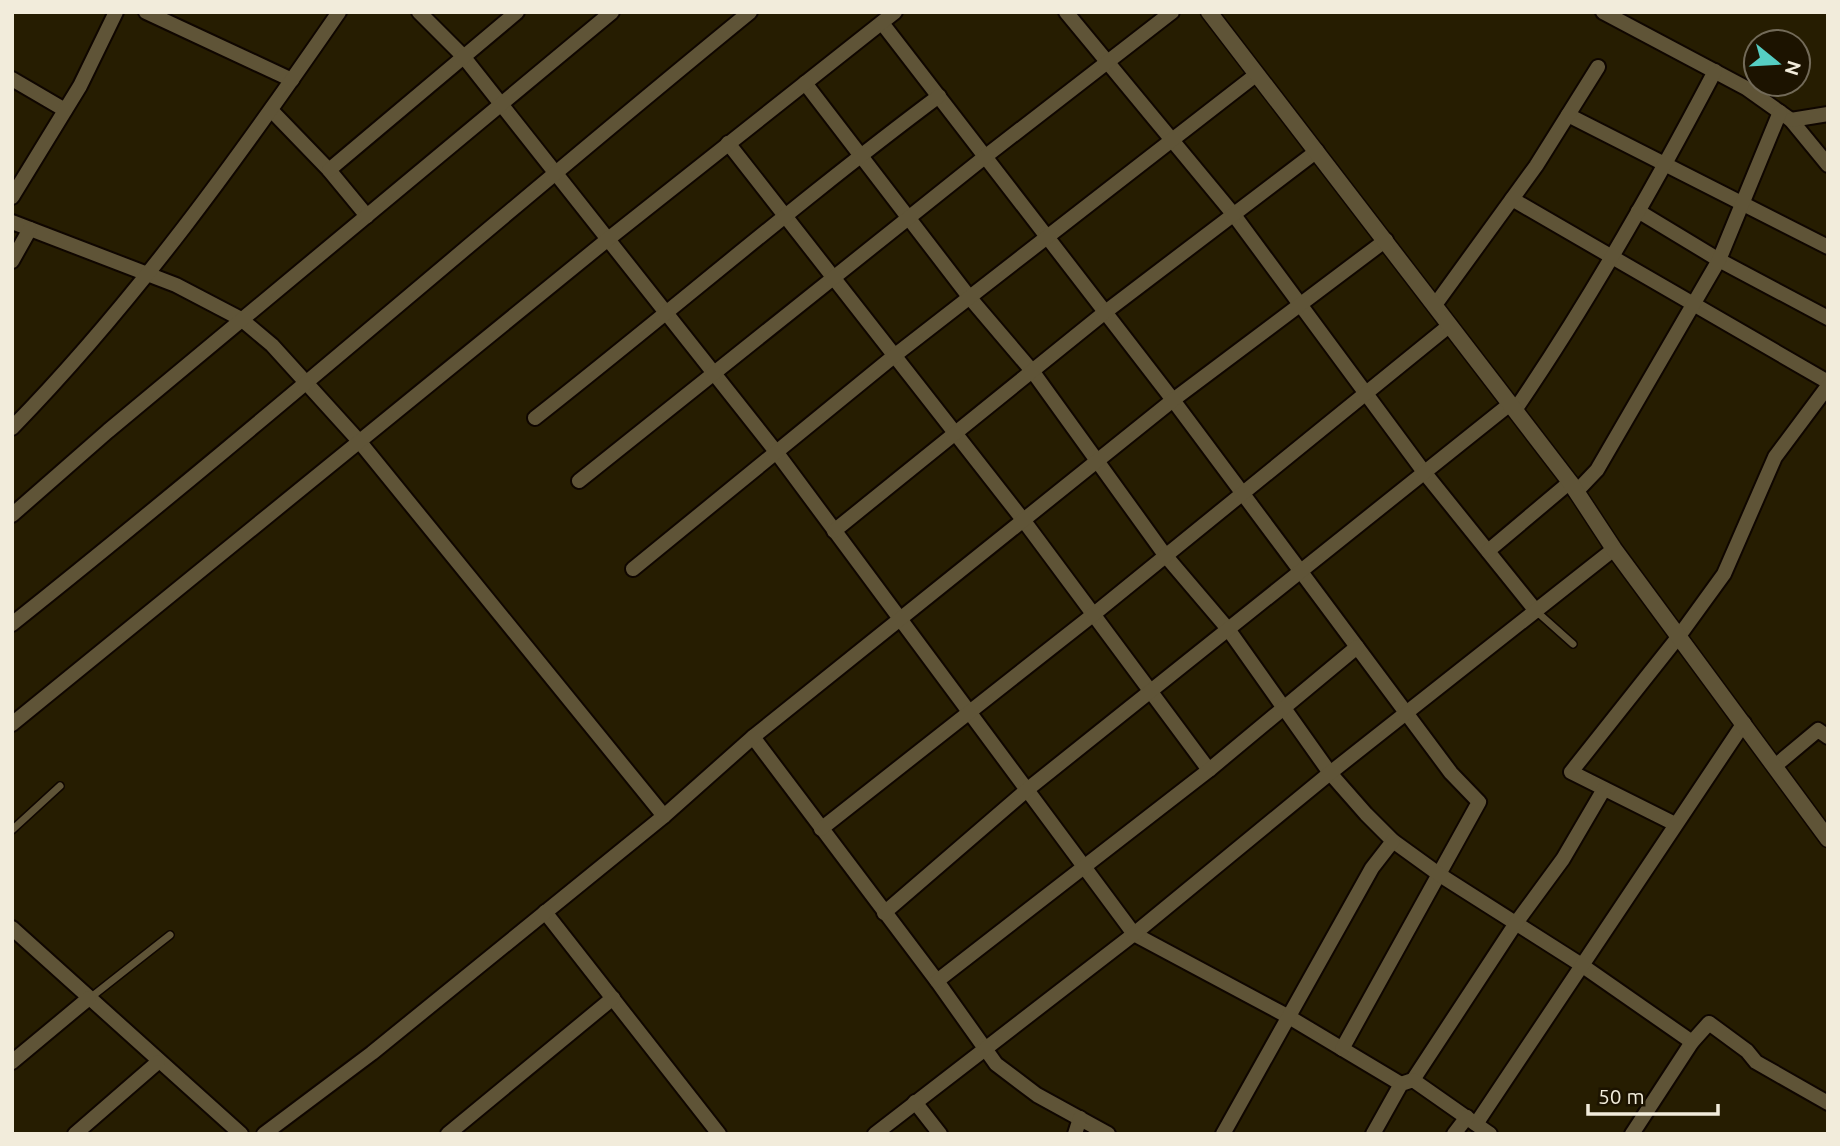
<svg xmlns="http://www.w3.org/2000/svg" width="1840" height="1146" font-family="Ubuntu,sans-serif">
	<rect width="100%" height="100%" fill="#261d01"/>
	<g fill="none" stroke-linecap="round" stroke-linejoin="round">
		<defs>
			<g id="service">
				<polyline points="1536,611 1573,644"/>
				<polyline points="12,830 60,786"/>
				<polyline points="90,998 170,935"/>
			</g>
			<g id="minor">
				<polyline points="146,12 292,80"/>
				<polyline points="419,12 463,56 777,453 1134,934 1289,1017 1401,1084"/>
				<polyline points="1066,12 1234,215 1424,472 1536,611"/>
				<polyline points="1603,12 1746,88 1791,120 1828,165"/>
				<polyline points="882,23 1173,400 1451,773 1479,802 1342,1049"/>
				<polyline points="12,79 65,110"/>
				<polyline points="805,83 970,298 1033,372 1165,555 1228,629 1330,773 1366,814 1393,841 1440,875 1580,964 1692,1042"/>
				<polyline points="271,110 329,170 367,216"/>
				<polyline points="1568,115 1828,247"/>
				<polyline points="1791,120 1828,114"/>
				<polyline points="728,143 1024,521 1209,770"/>
				<polyline points="329,170 517,12"/>
				<polyline points="12,197 80,86 116,12"/>
				<polyline points="1512,199 1828,382"/>
				<polyline points="1638,211 1719,260 1828,318"/>
				<polyline points="12,222 176,285 241,319 272,345 359,441 664,816"/>
				<polyline points="12,261 30,229"/>
				<polyline points="1435,305 1536,166 1598,67"/>
				<path d="M1515,410C1589,302 1654,187 1715,71"/>
				<path d="M535,418C670,312 801,199 939,96"/>
				<path d="M12,428C135,302 239,157 339,12"/>
				<polyline points="579,481 986,156 1172,12"/>
				<polyline points="1576,492 1597,470 1719,260 1780,112"/>
				<polyline points="12,515 108,431 612,12"/>
				<polyline points="834,531 1104,313 1317,151"/>
				<polyline points="1488,551 1570,482"/>
				<polyline points="633,569 894,356 1257,74"/>
				<path d="M12,624C262,425 502,214 750,12"/>
				<polyline points="12,724 607,240 895,12"/>
				<polyline points="753,737 937,981 996,1064 1037,1095 1108,1134"/>
				<polyline points="1775,766 1818,730 1828,737"/>
				<polyline points="1675,824 1571,772 1679,636 1724,574 1775,457 1828,386"/>
				<polyline points="821,829 1094,614 1450,325"/>
				<polyline points="545,912 719,1134"/>
				<polyline points="884,913 1028,789 1510,404"/>
				<polyline points="12,928 241,1134"/>
				<polyline points="937,981 1209,770 1357,647"/>
				<polyline points="12,1062 89,998"/>
				<polyline points="1413,1080 1516,923 1563,859 1604,789"/>
				<polyline points="915,1102 940,1134"/>
				<polyline points="1476,1124 1744,723"/>
				<polyline points="75,1134 158,1062"/>
				<polyline points="264,1134 372,1053 664,816 753,737 1173,400 1386,240"/>
				<polyline points="448,1134 613,998"/>
				<polyline points="875,1134 1134,934 1330,773 1614,549"/>
				<polyline points="1075,1134 1080,1118"/>
				<polyline points="1223,1134 1372,868 1393,841"/>
				<polyline points="1373,1134 1401,1084 1413,1080 1490,1134"/>
				<polyline points="1454,1134 1467,1117"/>
				<polyline points="1632,1134 1692,1042 1709,1023 1747,1051 1756,1062 1828,1103"/>
			</g>
			<polyline id="tertiary" points="1209,12 1570,482 1614,549 1828,839"/>
		</defs>
		<use href="#service" stroke="#0f0600" stroke-width="10"/>
		<use href="#minor" stroke="#0f0600" stroke-width="18"/>
		<use href="#tertiary" stroke="#0f0600" stroke-width="19"/>
		<use href="#service" stroke="#5f5437" stroke-width="7"/>
		<use href="#minor" stroke="#5f5437" stroke-width="14"/>
		<use href="#tertiary" stroke="#5f5437" stroke-width="16"/>
	</g>
	<rect width="1840" height="1146" fill="none" stroke="#f2ecdb" stroke-width="28"/>
	<g transform="translate(1777 63) rotate(108)"><circle r="33" fill="#1c1300" stroke="#726a58" stroke-width="2"/>
	<path d="M0-5L12 26L0 18L-12 26Z" fill="#56cec3"/>
	<text y="-10" font-size="19" font-weight="bold" text-anchor="middle" fill="#f2ecdb">N</text>
	</g>
	<path d="M1588 1104v10h130v-10" fill="none" stroke="#f2ecdb" stroke-width="3.5"/>
	<text x="1598" y="1104" font-size="21" fill="#f2ecdb" stroke="#1c1300" stroke-width="5" paint-order="stroke">50 m</text>
</svg>
